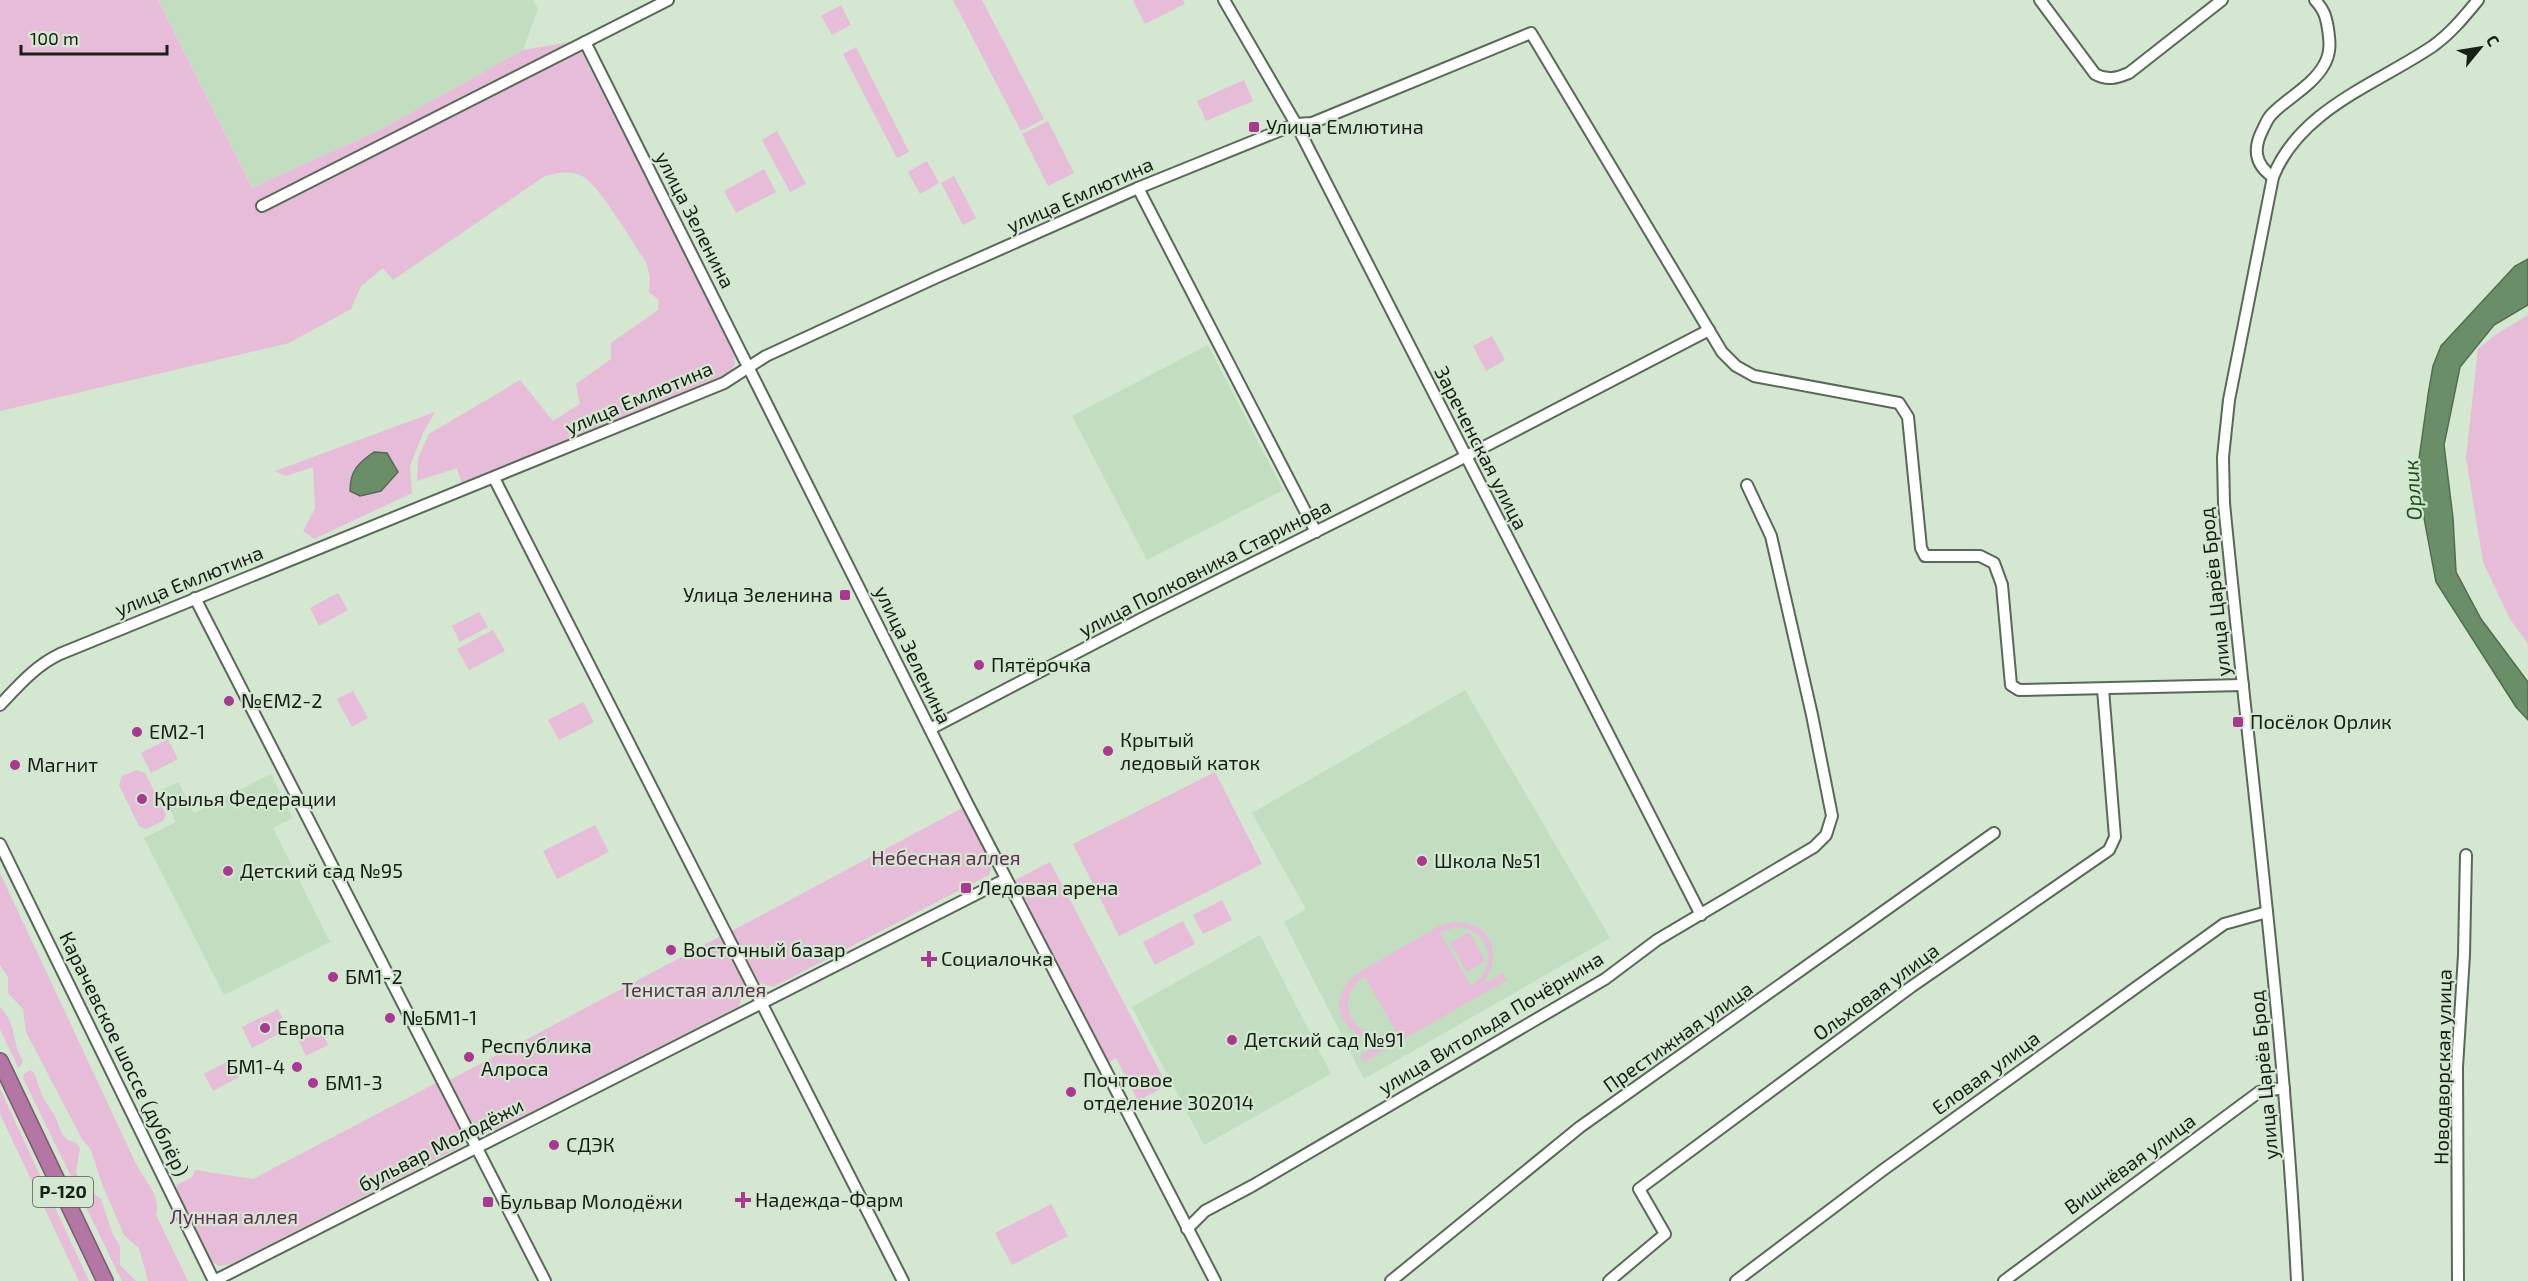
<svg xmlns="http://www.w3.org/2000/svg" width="2528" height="1281" font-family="'Exo 2',sans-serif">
	<rect width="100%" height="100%" fill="#d3e7d1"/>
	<g fill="#c3ddc1">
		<polygon points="158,0 533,0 538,9 523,50 378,131 252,188"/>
		<polygon points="1208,345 1283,490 1147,560 1072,416"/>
		<polygon points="1465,690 1610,938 1364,1079 1284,922 1306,909 1252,813"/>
		<polygon points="271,774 293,818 273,828 330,942 224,995 144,838 176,822 161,790 178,782 194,813"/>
		<polygon points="1260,935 1331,1074 1204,1145 1132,1007"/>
	</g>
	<g fill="#e6bcd9" fill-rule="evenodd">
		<path d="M0,0H158L252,188L378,131L523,50L576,41L734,351L735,365L726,376L462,484L457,468L417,481L418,458L429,434L520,380L553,421L580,404L576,384L611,359V343L658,310L659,300L649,292L650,277L646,262C633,244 599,184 582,176C570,170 557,173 545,176L393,280L383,268L361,286L351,309L289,343L0,411Z"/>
		<polygon points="953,0 982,0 1044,119 1021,131"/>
		<polygon points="1133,0 1183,0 1185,4 1145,24"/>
		<polygon points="841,5 851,25 832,35 821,16"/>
		<polygon points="856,47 909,152 897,158 843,54"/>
		<polygon points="1244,80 1253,101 1206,121 1197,101"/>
		<polygon points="1048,121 1074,173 1048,186 1022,134"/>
		<polygon points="777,131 806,184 790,192 762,140"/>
		<polygon points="927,161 939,183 920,194 908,172"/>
		<polygon points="764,169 776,192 736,213 724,191"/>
		<polygon points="954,176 976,218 963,225 941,183"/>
		<polygon points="2528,315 2528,644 2510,619 2483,562 2466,458 2478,349 2495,335"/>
		<polygon points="1492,336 1505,360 1486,371 1473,346"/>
		<polygon points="435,412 423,433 410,466 412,493 314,539 303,531 315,509 313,467 286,476 275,471"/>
		<polygon points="338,593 348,610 319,626 310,608"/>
		<polygon points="479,612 488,627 460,642 452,626"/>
		<polygon points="493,630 505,651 469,670 457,649"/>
		<polygon points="353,691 368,718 352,727 337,699"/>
		<polygon points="583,702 594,722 559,740 548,720"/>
		<polygon points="168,739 178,759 151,773 141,753"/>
		<polygon points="137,770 145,773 166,814 163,821 146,829 139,826 119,785 122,776"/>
		<polygon points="1215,772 1262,864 1119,936 1073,844"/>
		<polygon points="964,807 989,858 992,865 989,875 773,987 756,982 730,932"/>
		<polygon points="595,825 609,852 557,879 543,851"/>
		<polygon points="1050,862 1167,1085 1138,1101 1116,1058 1107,1063 1013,881"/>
		<path d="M0,873L137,1166C146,1182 161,1196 156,1215L188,1281H148L139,1248L124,1235L102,1184L91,1150L82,1139L26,1032L23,1009L8,993V977L0,965Z"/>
		<polygon points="1222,900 1232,920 1203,934 1193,915"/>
		<polygon points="1183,921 1195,944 1155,965 1143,942"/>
		<path d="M1452,922C1492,920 1504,956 1482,985L1503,973L1507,980L1364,1062L1360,1056L1388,1039C1344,1044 1321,1000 1358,973L1439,926ZM1455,927C1491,928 1500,967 1471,986L1440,933ZM1364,977H1365L1395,1030C1357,1049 1329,1000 1364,977Z"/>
		<polygon points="1469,932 1485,961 1467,972 1450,943"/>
		<polygon points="721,936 746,984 739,1006 496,1130 472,1122 450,1080"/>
		<path d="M0,1007C18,1025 11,1043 23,1061L20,1067H18L0,1029Z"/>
		<polygon points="278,1009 288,1029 252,1048 242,1027"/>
		<polygon points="319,1026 328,1045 306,1056 297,1037"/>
		<polygon points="232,1059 241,1076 213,1091 204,1074"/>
		<polygon points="30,1070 34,1073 43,1098 55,1116 62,1134 68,1140 75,1142 80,1148 76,1172 80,1183 101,1199 113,1235 120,1246 120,1265 136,1281 122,1281 23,1078 24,1074"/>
		<polygon points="438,1082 464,1135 463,1143 460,1147 231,1264 219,1266 210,1260 176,1192 177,1185 192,1177 195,1170 253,1179"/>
		<polygon points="0,1090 0,1089 89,1281 79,1281 0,1114"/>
		<polygon points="1051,1204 1068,1236 1012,1265 995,1233"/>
	</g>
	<g fill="#6a8f68" stroke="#516d50" stroke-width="1.5">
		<polygon points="2528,259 2528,305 2494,325 2460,367 2444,445 2453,518 2456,572 2481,619 2528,682 2528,720 2516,707 2436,582 2424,518 2418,466 2428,395 2433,366 2441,346 2515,266"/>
		<path d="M374,452L387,453L398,472L381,491L360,496L350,491C350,471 358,463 374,452Z"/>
	</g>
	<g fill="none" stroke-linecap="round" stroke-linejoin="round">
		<defs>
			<g id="minor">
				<polyline points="1224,0 1296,124 1701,915"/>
				<path d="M2040,0L2095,74C2107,81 2117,78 2129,73L2222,0"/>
				<polyline points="585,42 966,801 1215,1281"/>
				<path d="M2273,177C2254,164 2253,148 2263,129C2266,123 2268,117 2273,113C2289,97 2313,85 2324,65C2331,53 2330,42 2328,29C2326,16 2324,10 2315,0"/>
				<polyline points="1138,188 1316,532"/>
				<polyline points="262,206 668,0"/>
				<polyline points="494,478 903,1281"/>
				<polyline points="195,598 545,1281"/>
				<path d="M0,705C19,685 35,666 60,654L724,383L766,356L935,278L1138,188L1296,124L1312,123L1531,33L1722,352L1736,366L1754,376L1899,403L1908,417L1921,548L1925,556H1980L1994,563L2002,585L2011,685L2019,690L2243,685"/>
				<polyline points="930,729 1147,616 1453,463 1709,330"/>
				<polyline points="0,844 214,1281 1006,879"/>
				<polyline points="1187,1229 1205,1211 1252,1186 1605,979 1657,940 1814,847 1826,835 1832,816 1812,715 1771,536 1747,485"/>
				<polyline points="1391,1281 1580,1127 1994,833"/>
				<polyline points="1609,1281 1665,1234 1639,1189 1911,987 2109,850 2115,837 2103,689"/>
				<polyline points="1736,1281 1883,1170 2224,924 2267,912"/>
				<polyline points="2004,1281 2259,1092 2284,1088"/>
				<path d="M2297,1281C2284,1021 2249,762 2224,503L2223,457L2229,400L2273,177C2300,109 2377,84 2433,46C2451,33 2464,17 2478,0"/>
				<polyline points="2458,1281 2457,1067 2464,955 2466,855"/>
			</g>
			<polyline id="highway" points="0,1061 105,1281"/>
		</defs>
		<use href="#minor" stroke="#586a57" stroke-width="14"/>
		<use href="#highway" stroke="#7d5872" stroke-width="18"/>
		<use href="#minor" stroke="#fff" stroke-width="10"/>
		<use href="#highway" stroke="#b477a3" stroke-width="15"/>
	</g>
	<g fill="#aa3791" stroke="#d3e7d1" stroke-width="2">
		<rect x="1248" y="121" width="12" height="12" rx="3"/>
		<rect x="839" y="589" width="12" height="12" rx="3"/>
		<circle cx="979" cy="665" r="6"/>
		<circle cx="229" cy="701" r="6"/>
		<rect x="2232" y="716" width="12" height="12" rx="3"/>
		<circle cx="137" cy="732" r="6"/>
		<circle cx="1108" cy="751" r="6"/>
		<circle cx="15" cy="765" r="6"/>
		<circle cx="142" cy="799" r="6"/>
		<circle cx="1422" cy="861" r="6"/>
		<circle cx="228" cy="871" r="6"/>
		<rect x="960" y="882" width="12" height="12" rx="3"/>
		<circle cx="671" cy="950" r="6"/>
		<path d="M926 950h6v6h6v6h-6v6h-6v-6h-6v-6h6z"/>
		<circle cx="333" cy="977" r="6"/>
		<circle cx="390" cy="1018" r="6"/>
		<circle cx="265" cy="1028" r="6"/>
		<circle cx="1232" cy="1040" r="6"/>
		<circle cx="469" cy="1057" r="6"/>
		<circle cx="297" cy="1067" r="6"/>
		<circle cx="313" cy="1083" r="6"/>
		<circle cx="1071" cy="1092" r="6"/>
		<circle cx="554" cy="1145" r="6"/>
		<path d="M740 1191h6v6h6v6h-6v6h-6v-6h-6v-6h6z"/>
		<rect x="482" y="1196" width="12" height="12" rx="3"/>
	</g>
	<g text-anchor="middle" stroke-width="4.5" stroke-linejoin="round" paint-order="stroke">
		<rect fill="#d3e7d1" stroke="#505b4f" stroke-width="1.5" x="33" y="1177" width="60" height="30" rx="4.5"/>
		<g font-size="18" font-weight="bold" fill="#181f17">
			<text x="63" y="1198">Р-120</text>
		</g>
		<g font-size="20" fill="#181f17" stroke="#d3e7d1" text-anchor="start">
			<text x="1266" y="134">Улица Емлютина</text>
			<text x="833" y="602" text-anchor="end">Улица Зеленина</text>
			<text x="991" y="672">Пятёрочка</text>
			<text x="241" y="708">№ЕМ2-2</text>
			<text x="2250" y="729">Посёлок Орлик</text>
			<text x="149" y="739">ЕМ2-1</text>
			<text x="1120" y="747">Крытый<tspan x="1120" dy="23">ледовый каток</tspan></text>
			<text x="27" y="772">Магнит</text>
			<text x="154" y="806">Крылья Федерации</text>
			<text x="1434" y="868">Школа №51</text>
			<text x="240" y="878">Детский сад №95</text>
			<text x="978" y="895">Ледовая арена</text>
			<text x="683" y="957">Восточный базар</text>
			<text x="941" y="966">Социалочка</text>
			<text x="345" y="984">БМ1-2</text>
			<text x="402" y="1025">№БМ1-1</text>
			<text x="277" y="1035">Европа</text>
			<text x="1244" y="1047">Детский сад №91</text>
			<text x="481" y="1053">Республика<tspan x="481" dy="23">Алроса</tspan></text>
			<text x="285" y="1074" text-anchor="end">БМ1-4</text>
			<text x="1083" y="1087">Почтовое<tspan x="1083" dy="23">отделение 302014</tspan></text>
			<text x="325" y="1090">БМ1-3</text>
			<text x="566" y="1152">СДЭК</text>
			<text x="755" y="1207">Надежда-Фарм</text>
			<text x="500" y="1209">Бульвар Молодёжи</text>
		</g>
		<g font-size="20" fill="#181f17" stroke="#d3e7d1">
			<text transform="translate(1080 195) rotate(-24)" y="7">улица Емлютина</text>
			<text transform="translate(695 220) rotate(63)" y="7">улица Зеленина</text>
			<text transform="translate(639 398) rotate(-23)" y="7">улица Емлютина</text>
			<text transform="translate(1481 448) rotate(63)" y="7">Зареченская улица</text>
			<text transform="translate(1205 568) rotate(-27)" y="7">улица Полковника Старинова</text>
			<text transform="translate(189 581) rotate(-22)" y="7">улица Емлютина</text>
			<text transform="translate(2215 592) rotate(-96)" y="7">улица Царёв Брод</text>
			<text transform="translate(913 655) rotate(64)" y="7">улица Зеленина</text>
			<text transform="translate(1876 992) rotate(-36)" y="7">Ольховая улица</text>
			<text transform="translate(1491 1023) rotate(-31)" y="7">улица Витольда Почёрнина</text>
			<text transform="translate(1678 1037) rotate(-35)" y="7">Престижная улица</text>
			<text transform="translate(124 1054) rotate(64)" y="7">Карачевское шоссе (дублёр)</text>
			<text transform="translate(2443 1067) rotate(-89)" y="7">Новодворская улица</text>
			<text transform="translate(1986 1073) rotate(-36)" y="7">Еловая улица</text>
			<text transform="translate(2264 1075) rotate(-95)" y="7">улица Царёв Брод</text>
			<text transform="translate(441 1145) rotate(-27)" y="7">бульвар Молодёжи</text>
			<text transform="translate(2130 1164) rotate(-36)" y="7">Вишнёвая улица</text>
		</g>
		<g font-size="20" fill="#652c57" stroke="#d3e7d1">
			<text x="946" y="865">Небесная аллея</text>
			<text x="694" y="997">Тенистая аллея</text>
			<text x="234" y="1224">Лунная аллея</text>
		</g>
		<g font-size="21" font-style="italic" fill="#1f541f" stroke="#d3e7d1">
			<text transform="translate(2413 490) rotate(-94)" y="7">Орлик</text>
		</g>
	</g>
	<g transform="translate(2480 48) rotate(60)" stroke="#d3e7d1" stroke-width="4.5" paint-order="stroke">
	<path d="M0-4.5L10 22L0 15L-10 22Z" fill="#181f17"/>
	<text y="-9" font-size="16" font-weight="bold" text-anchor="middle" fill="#181f17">С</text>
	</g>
	<path d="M21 45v9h146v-9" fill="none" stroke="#181f17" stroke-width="3"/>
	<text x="30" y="45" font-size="18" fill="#181f17" stroke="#d3e7d1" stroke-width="4.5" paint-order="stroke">100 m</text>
</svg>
